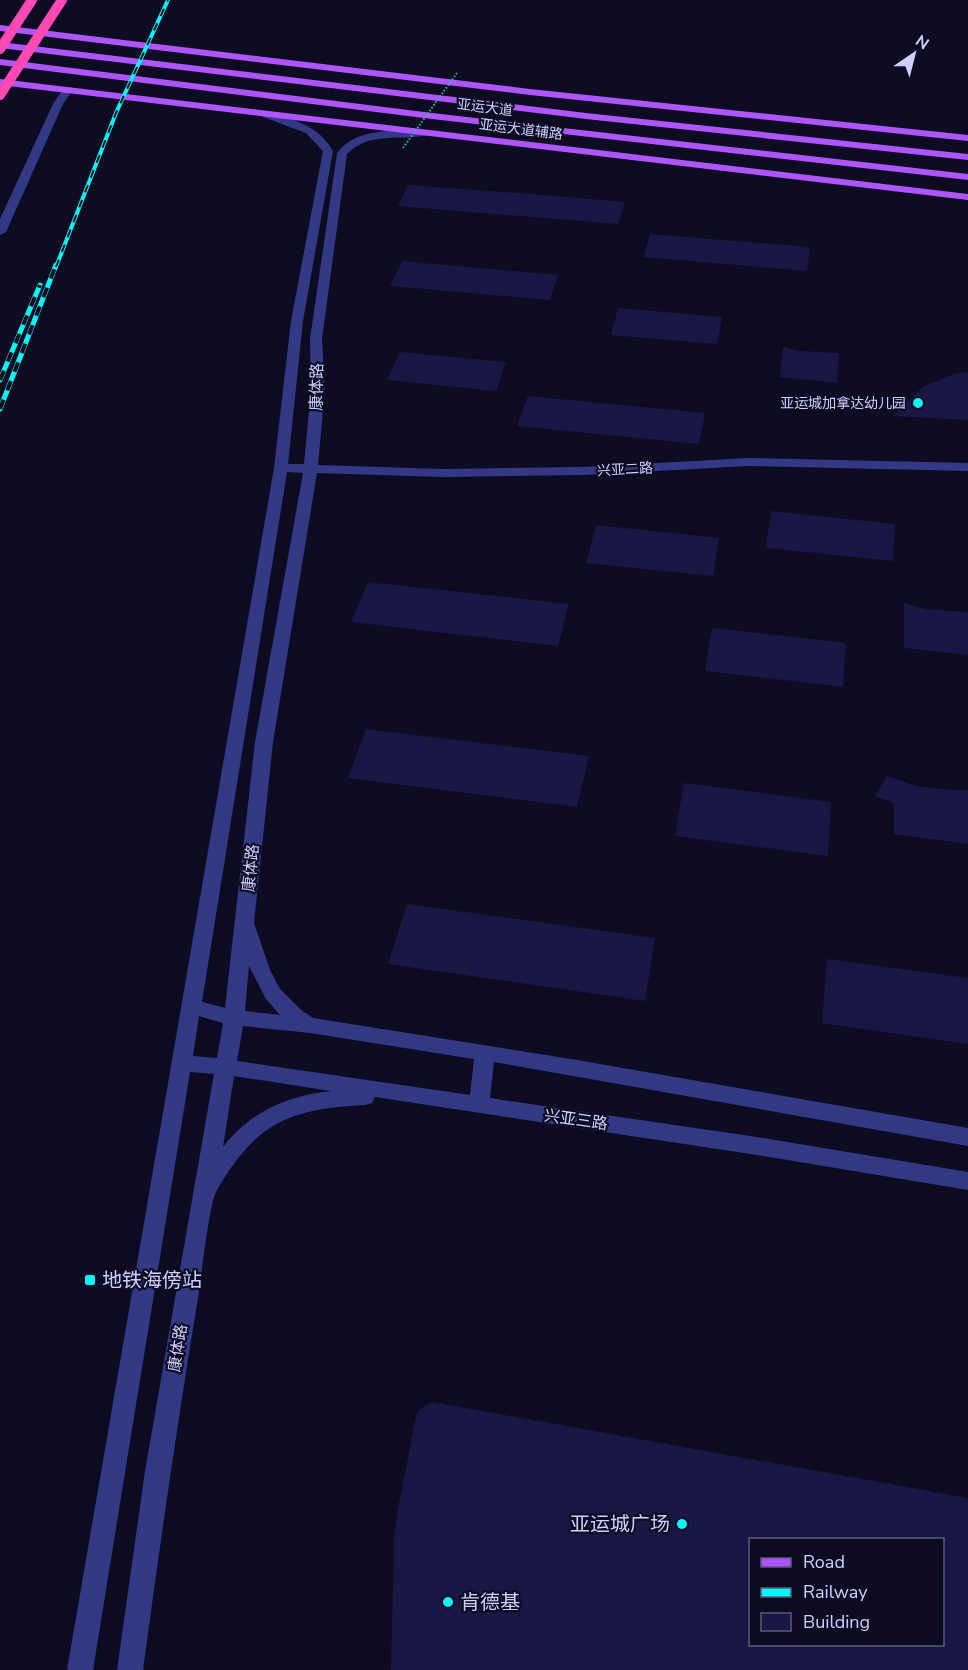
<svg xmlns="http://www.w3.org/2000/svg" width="968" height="1670" font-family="'Nunito Sans','Noto Sans SC',sans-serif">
	<rect width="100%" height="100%" fill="#0e0c23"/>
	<g fill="#1b1745" fill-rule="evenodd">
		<polygon points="408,185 532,194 625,202 618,224 398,206"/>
		<polygon points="650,234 810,247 807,271 644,257"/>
		<polygon points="402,261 558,275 550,300 390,286"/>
		<polygon points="618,308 722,317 717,344 611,335"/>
		<polygon points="783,347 799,351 839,353 837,383 780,377"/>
		<polygon points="400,352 506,362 496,391 387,380"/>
		<polygon points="968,372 968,420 893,416 924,386 954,374"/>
		<polygon points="528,396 705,413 699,444 517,426"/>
		<polygon points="771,511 895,524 893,561 766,548"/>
		<polygon points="596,525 719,538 713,576 586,563"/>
		<polygon points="368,582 569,604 558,646 351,622"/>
		<polygon points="904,603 924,609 968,612 968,655 904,648"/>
		<polygon points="712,628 846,643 843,687 705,671"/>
		<polygon points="366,729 589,756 577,807 348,778"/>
		<polygon points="887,776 916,786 951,790 968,790 968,844 894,834 894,803 875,796"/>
		<polygon points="684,783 831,802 828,856 675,836"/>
		<polygon points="407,904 655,938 645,1001 388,964"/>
		<polygon points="827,959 968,978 968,1044 822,1023"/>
		<path d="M432,1402L968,1498V1670H391L394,1540L398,1509L416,1416L420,1409ZM750,1539H942V1644H750Z"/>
	</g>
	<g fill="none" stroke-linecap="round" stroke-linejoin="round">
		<g fill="#343985" fill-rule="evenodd">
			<polygon points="63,89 72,91 63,104 6,232 0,235 0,219 53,104"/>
			<path d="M267,112C294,119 319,126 333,151L303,321L288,464H304L311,389L310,339L337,153C357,127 395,131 425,130L429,131V135C401,141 369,131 347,154L322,339L325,389L318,465L442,469L583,467L749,458L968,463V471L749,466L583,475L442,477L317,473L273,742L254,923L270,970L280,989L300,1009L313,1018L571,1059L968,1128V1146L494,1062L490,1098L757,1137L968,1172V1190L757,1155L375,1097L372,1103L365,1105C289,1109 257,1122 217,1190C209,1203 202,1272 199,1292C178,1418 160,1544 143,1670H117L145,1471L214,1074L190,1072L93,1670H67L274,468L291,321L323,151L306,133L263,117L262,115ZM287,472L303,473L255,742L225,1008L202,1002ZM249,966L266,999L280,1015L245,1011ZM199,1016L223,1023L217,1058L193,1056ZM243,1026L310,1033L474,1059L470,1095L237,1061ZM234,1076L331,1091C287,1096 251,1111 223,1147Z"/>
		</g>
		<g fill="#ae55ff" fill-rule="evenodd">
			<polygon points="0,25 530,89 968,135 968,141 530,95 0,31"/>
			<polygon points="0,42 586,113 968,154 968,160 586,119 0,48"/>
			<polygon points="0,59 432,113 968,174 968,180 432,119 0,65"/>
			<polygon points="0,79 968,194 968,200 0,85"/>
		</g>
		<defs>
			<polyline id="rail-far1" points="56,267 116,113 168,0"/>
			<g id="rail">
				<polyline points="0,380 40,285"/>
				<polyline points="0,409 56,265"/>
			</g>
		</defs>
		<use href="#rail-far1" stroke="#00f9f8" stroke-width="4"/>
		<use href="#rail" stroke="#00f9f8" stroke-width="5"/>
		<use href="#rail-far1" stroke="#0e0c23" stroke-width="2" stroke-dasharray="8" stroke-linecap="butt"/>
		<use href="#rail" stroke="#0e0c23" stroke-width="4" stroke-dasharray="10" stroke-linecap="butt"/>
		<polyline stroke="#25bca3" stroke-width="2" stroke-dasharray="1.5 2" stroke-linecap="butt" points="403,148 457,73"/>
		<g stroke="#ff49b3" stroke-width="10">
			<polyline points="0,49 32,0"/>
			<polyline points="0,95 62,0"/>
		</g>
	</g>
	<g fill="#00f9f8" stroke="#0e0c23" stroke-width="2">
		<circle cx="918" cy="403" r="6"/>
		<rect x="84" y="1274" width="12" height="12" rx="3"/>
		<circle cx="682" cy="1524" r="6"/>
		<circle cx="448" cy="1602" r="6"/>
	</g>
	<g text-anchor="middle" stroke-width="4.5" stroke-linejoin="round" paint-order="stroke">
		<g font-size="14" fill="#cfceff" stroke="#0e0c23">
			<text transform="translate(485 107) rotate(7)" y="5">亚运大道</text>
			<text transform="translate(521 129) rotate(7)" y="5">亚运大道辅路</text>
			<text transform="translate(625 469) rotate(-3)" y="5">兴亚二路</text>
		</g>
		<g font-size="14" fill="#cfceff" stroke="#0e0c23" text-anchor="end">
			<text x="906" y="408">亚运城加拿达幼儿园</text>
		</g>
		<g font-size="16" fill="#cfceff" stroke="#0e0c23">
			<text transform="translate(316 387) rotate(-89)" y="6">康体路</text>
			<text transform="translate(250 868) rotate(-84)" y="6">康体路</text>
			<text transform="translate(576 1119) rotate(8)" y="6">兴亚三路</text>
			<text transform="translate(177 1348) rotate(-81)" y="6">康体路</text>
		</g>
		<g font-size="20" fill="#cfceff" stroke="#0e0c23" text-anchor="start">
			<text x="102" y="1287">地铁海傍站</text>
			<text x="670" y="1531" text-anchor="end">亚运城广场</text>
			<text x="460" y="1609">肯德基</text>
		</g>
	</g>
	<rect x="749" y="1538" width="195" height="108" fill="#0e0c23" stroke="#5b5a7b" stroke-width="1.5"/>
	<rect x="761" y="1558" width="30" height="9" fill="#ae55ff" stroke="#5b5a7b" stroke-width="1.5"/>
	<text x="803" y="1568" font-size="18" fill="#cfceff">Road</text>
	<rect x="761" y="1588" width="30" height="9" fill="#00f9f8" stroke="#5b5a7b" stroke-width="1.5"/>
	<text x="803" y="1598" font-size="18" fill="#cfceff">Railway</text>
	<rect x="761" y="1613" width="30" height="18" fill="#1b1745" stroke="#5b5a7b" stroke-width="1.5"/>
	<text x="803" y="1628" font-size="18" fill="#cfceff">Building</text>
	<g transform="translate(914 54) rotate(35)" stroke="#0e0c23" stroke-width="4.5" paint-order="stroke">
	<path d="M0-4.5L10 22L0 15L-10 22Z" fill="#cfceff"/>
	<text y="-9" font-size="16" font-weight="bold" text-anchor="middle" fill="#cfceff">N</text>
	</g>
</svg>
